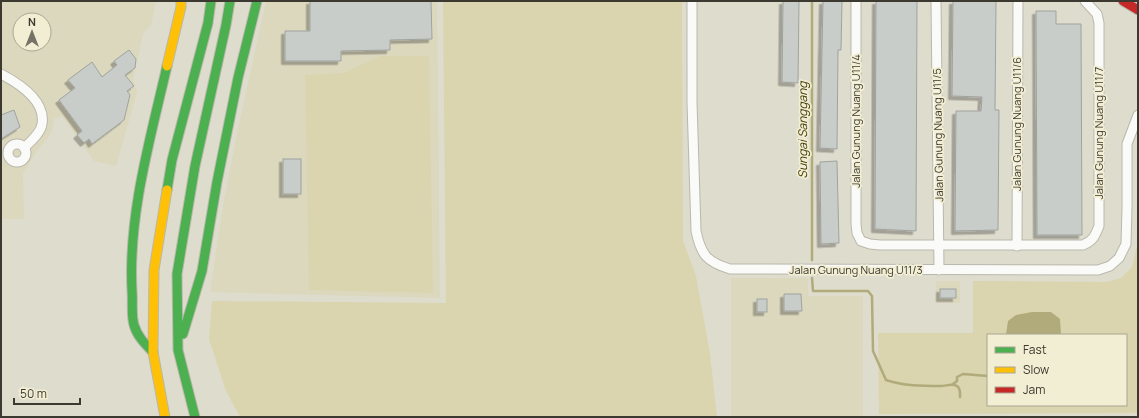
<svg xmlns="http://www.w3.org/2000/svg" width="1139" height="418" font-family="Manrope,sans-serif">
	<defs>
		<filter id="shadow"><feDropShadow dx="-3.5" dy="3.5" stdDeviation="0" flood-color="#0004"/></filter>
	</defs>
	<rect width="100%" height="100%" fill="#dedccd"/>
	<g fill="#dbd8be" fill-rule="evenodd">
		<path d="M1,1H156L151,25L143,34L133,80L137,92L116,166L94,161L62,116L54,119L52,130L50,135L36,152L23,174L24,219H1ZM20,20H44V44H20Z"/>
		<polygon points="266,1 437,1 440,298 210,292 224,200 237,134"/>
		<polygon points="731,278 808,278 808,296 863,296 863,417 731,417"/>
		<rect x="936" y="281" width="24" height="22"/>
	</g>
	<g fill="#dad4af" fill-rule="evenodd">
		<polygon points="443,1 682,1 683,241 696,276 710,354 717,417 240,417 226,391 209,339 212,301 446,303"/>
		<polygon points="380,56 429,56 433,293 309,290 305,75 344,73"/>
		<path d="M1138,242V413L879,414L878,333H973V281L1106,282L1121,278L1132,267ZM988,335H1126V405H988Z"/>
	</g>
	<polygon fill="#b1aa7a" points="1032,312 1051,312 1060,319 1061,335 1006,335 1008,321 1016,315"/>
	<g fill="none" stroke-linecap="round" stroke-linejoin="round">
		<g stroke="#b1aa7a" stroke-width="2.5">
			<polyline points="812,1 812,260"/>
			<path d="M812,278L813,291H868L872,296L873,351L886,380C903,386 923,386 941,386C946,386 952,383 957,386C961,389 960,393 960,397"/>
			<polyline points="953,384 957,381 957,377 963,374 988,376"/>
		</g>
	</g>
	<g fill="#c9cdc9" stroke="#9fa39f" filter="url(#shadow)">
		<polygon points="310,1 431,1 432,39 390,40 390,50 341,51 341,61 285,61 285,31 310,31"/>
		<polygon points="783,1 799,1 798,83 782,82"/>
		<polygon points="823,1 842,1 841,50 838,50 837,149 820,148"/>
		<polygon points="876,1 917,1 916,231 875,229"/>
		<polygon points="953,1 996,1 995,110 999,110 998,230 955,231 956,111 981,111 982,97 952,96"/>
		<polygon points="1036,11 1056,11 1056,24 1081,24 1082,235 1037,235"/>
		<polygon points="129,50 136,59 135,68 125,75 134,86 127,91 130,95 124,120 92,144 89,139 84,143 77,135 82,131 59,100 75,88 68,80 92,62 102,77 117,65 114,61"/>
		<polygon points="14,110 20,127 1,139 1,115"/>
		<rect x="283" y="159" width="18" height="35"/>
		<polygon points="837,161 839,243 821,244 820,162"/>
		<rect x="940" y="289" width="16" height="9"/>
		<polygon points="784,294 801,294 802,311 784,311"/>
		<rect x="757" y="299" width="10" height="13"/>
	</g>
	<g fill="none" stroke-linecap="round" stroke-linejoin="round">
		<defs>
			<g id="street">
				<path d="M692,1V102L696,231C701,255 707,262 730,269L1098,270L1110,266L1119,258L1126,244L1127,207V144L1138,115"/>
				<path d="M856,1V224L857,233L861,241L870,244L880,245H1083C1093,241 1095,236 1099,226V23L1097,14L1085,1"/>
				<polyline points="936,1 939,270"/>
				<path d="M1,74C18,83 46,101 42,124C41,133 30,142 24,148"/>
				<circle cx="17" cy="153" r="9"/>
				<polyline points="1017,246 1018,1"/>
			</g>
			<g id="fast">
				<polyline points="167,190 172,160 208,23 211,1"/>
				<polyline points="183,334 202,271 217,182 238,78 257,1"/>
				<path d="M153,352C145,344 137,336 134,325C131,315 133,302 132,291C128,215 150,140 167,66"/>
				<polyline points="195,417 178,350 177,274 195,166 226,25 230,1"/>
			</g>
			<g id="slow">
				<polyline points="167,66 181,7 181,1"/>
				<polyline points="165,417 153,352 154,270 167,190"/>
			</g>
			<polyline id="jam" points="1123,1 1138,10"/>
		</defs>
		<use href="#street" stroke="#bab8ac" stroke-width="11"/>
		<use href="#fast" stroke="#bab8ac" stroke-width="11"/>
		<use href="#slow" stroke="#bab8ac" stroke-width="11"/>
		<use href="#jam" stroke="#bab8ac" stroke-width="11"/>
		<use href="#street" stroke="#fafaf8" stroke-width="9"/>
		<use href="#fast" stroke="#4caf50" stroke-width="9"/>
		<use href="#slow" stroke="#ffc107" stroke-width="9"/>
		<use href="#jam" stroke="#c62828" stroke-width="9"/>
	</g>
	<g text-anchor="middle" stroke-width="3.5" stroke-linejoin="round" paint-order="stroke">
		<g font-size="11" fill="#3c3a30" stroke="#f2eed3">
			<text transform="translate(856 121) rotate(-90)" y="4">Jalan Gunung Nuang U11/4</text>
			<text transform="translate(1017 124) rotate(-90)" y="4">Jalan Gunung Nuang U11/6</text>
			<text transform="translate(1099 133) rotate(-90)" y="4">Jalan Gunung Nuang U11/7</text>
			<text transform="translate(938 135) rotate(-91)" y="4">Jalan Gunung Nuang U11/5</text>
			<text x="856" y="274">Jalan Gunung Nuang U11/3</text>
		</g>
		<g font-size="12" font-style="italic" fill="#423a06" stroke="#f2eed3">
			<text transform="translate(803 130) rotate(-90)" y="4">Sungai Sanggang</text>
		</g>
	</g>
	<rect width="1139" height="418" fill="none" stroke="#3c3a30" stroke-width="4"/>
	<rect x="987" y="334" width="140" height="72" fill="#f2eed3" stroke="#a9a692"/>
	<rect x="995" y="347" width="20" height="6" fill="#4caf50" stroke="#a9a692"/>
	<text x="1023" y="354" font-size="12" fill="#3c3a30">Fast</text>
	<rect x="995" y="367" width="20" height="6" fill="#ffc107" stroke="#a9a692"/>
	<text x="1023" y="374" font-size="12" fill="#3c3a30">Slow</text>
	<rect x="995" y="387" width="20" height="6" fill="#c62828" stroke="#a9a692"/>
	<text x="1023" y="394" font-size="12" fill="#3c3a30">Jam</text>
	<g transform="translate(32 32)"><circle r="19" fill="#f2eed3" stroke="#a9a692"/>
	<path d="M0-3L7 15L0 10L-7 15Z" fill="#757367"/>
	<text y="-6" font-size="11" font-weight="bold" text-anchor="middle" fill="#3c3a30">N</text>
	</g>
	<path d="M14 398v6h66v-6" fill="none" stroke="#3c3a30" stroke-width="2"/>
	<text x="20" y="398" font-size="12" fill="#3c3a30" stroke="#f2eed3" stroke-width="3" paint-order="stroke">50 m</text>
</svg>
